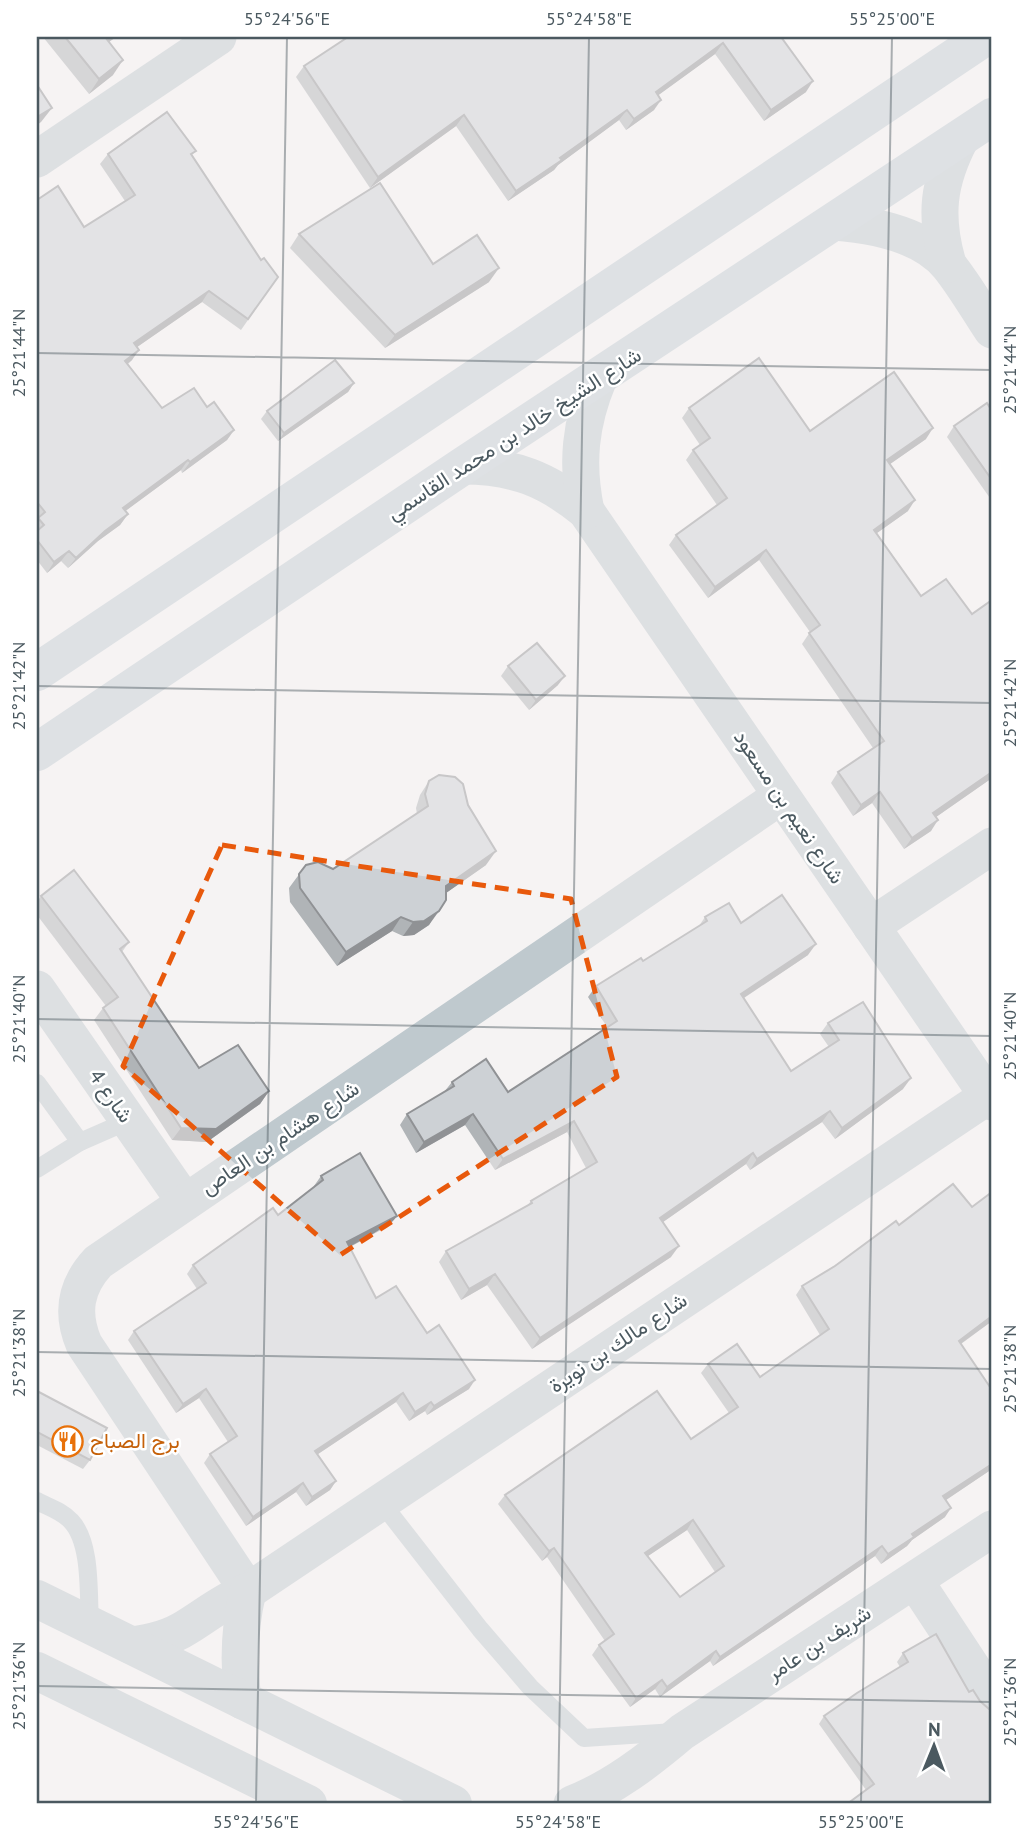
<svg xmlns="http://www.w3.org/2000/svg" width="1029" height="1841" font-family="'PT Sans',Vazirmatn,sans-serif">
	<rect width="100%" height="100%" fill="#f5f3f3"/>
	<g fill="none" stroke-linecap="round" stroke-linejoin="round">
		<g stroke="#bfc9ce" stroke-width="18">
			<polyline points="37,1083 80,1142"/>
			<polyline points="37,1169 80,1142 128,1121"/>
			<path d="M37,1501C48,1507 62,1511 71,1521C92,1543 88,1595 90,1624"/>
			<polyline points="381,1502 480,1629 530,1687 584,1738 675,1732"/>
		</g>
		<g stroke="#bfc9ce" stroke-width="37">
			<polyline points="37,159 218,37"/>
			<path d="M834,222C873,225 923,234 949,266C965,286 978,309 992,330"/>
			<path d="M948,264C934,216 938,182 961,138"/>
			<path d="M463,466C514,466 547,479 586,511L992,1102"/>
			<path d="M586,511C576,464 580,423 599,378"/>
			<polyline points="871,926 992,846"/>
			<polyline points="37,989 185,1202"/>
			<polyline points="915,1581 992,1698"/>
			<path d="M248,1591L84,1344C71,1313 75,1287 98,1262L781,796"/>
			<path d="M130,1645C150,1643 170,1638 187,1627C208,1614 225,1600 248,1591L988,1096"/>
			<path d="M243,1701C238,1663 239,1628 248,1591"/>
			<path d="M572,1804C613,1788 649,1760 682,1732L992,1529"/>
		</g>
		<g stroke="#bfc9ce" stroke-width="38">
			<polyline points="37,1599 453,1804"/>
			<polyline points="37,1671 308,1804"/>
		</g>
		<g stroke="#c0ccd3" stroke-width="38">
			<polyline points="37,672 985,37"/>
			<polyline points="37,752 463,466 992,117"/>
		</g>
	</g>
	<g fill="#b0b4b7" fill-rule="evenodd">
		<polygon points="43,37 116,37 109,42 113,75 89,94"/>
		<polygon points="781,37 806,92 764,121 715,54 658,95 654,110 626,130 619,120 558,165 554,170 508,201 456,126 370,188 296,77 304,66"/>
		<polygon points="196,151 192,155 261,260 278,277 241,330 202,302 137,347 132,360 128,364 162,408 207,407 234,430 227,440 182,473 181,470 125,511 128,514 120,525 98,541 68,568 61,561 47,573 37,560 37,200 84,227 125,201 100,164 108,154"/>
		<polygon points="299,234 433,264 489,282 385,348 290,248"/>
		<polygon points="354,383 348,392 278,441 261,419 267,411"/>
		<polygon points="689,408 810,431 926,439 890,464 908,511 877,533 921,596 972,614 992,600 992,778 936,817 931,831 904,849 872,803 853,816 831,783 838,772 873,748 802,644 810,632 759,560 708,598 669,545 676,535 717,505 686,460 693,450 700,445 682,418"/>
		<polygon points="992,411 992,501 947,437 954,426"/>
		<polygon points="508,666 558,685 529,710 501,676"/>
		<polygon points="429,781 486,865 446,893 429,925 414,935 403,936 392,931 337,966 290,902 289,888 306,865 333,869 417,814 416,808 420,795"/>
		<polygon points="41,896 129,942 122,952 199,1068 269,1091 260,1104 207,1142 172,1140 94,1020 103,1008 106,1006 37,915 37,902"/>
		<polygon points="705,917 741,923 808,955 744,998 791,1071 829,1047 820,1034 828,1023 903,1089 835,1139 822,1122 750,1170 746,1164 663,1222 671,1257 532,1349 487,1285 461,1300 439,1262 446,1251 526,1207 531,1201 586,1168 567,1132 495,1170 465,1125 416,1153 400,1125 407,1114 444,1092 452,1082 508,1092 607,1027 588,997 596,986 643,961 699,926"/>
		<polygon points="321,1176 390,1225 350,1247 376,1298 427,1333 469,1389 427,1415 425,1411 409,1421 396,1402 318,1454 336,1481 330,1490 306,1506 296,1492 246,1526 204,1463 210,1454 228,1442 199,1398 176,1413 128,1340 134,1331 197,1289 187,1274 193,1265 278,1215 315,1187 314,1186"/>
		<path d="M992,1192V1321L961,1344L992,1390V1469L946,1500L945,1517L912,1540L907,1546L881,1564L875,1556L713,1666L710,1661L660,1697L655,1689L630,1707L592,1655L599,1645L605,1641L547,1557L542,1561L498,1504L505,1495L691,1439L729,1413L701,1373L708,1364L760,1377L820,1335L796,1295L802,1286L899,1225L972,1207ZM687,1530L715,1572L680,1597L648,1556Z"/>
		<polygon points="37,1391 90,1460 83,1469 37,1445"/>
		<polygon points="903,1653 969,1692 980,1701 866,1790 819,1724 824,1716 900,1667 897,1662"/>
	</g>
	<g fill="#909295">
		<polygon points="105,37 116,37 94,52"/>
		<polygon points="723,43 715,54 649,102 656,92"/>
		<polygon points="123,60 113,75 89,94 99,79"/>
		<polygon points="813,81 806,92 764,121 771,110"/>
		<polygon points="661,100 654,110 626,130 634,119"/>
		<polygon points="52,108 41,122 37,125 37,117"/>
		<polygon points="627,110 619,120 558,165 554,170 508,201 516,191"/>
		<polygon points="464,115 456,126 370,188 378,177"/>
		<polygon points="499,268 489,282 385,348 395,335"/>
		<polygon points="209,291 202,302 127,354 134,343"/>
		<polygon points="139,350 132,360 118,371 125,361"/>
		<polygon points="354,383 348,392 278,441 284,433"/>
		<polygon points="933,428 926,439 880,471 887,460"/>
		<polygon points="234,430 227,440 182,473 190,462"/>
		<polygon points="188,460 181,470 116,518 123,508"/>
		<polygon points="915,500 908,511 867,540 874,530"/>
		<polygon points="128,514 120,525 98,541 68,568 76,558 105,531"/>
		<polygon points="766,550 759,560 708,598 715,587"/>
		<polygon points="69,551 61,561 47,573 54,562"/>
		<polygon points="565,676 558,685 529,710 536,700"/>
		<polygon points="992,772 992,778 926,824 933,813"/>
		<polygon points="880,792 872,803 853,816 861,805"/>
		<polygon points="938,820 931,831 904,849 912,838"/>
		<polygon points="496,851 486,865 436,900 446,886"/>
		<polygon points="439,911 429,925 414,935 403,936 413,922"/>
		<polygon points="401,917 392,931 337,966 346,952"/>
		<polygon points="816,944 808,955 733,1005 741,994"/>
		<polygon points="911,1078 903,1089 835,1139 842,1128"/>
		<polygon points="269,1091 260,1104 207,1142 172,1140 181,1128"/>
		<polygon points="830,1111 822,1122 750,1170 757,1159"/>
		<polygon points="473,1114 465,1125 416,1153 424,1142"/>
		<polygon points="574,1121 567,1132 495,1170 503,1159"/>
		<polygon points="753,1153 746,1164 653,1229 660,1218"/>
		<polygon points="397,1216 390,1225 341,1251 347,1242"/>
		<polygon points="679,1246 671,1257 532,1349 540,1338"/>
		<polygon points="495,1274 487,1285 461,1300 469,1289"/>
		<polygon points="992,1316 992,1321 952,1350 959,1341"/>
		<polygon points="475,1380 469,1389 427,1415 434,1406"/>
		<polygon points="206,1389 199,1398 176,1413 183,1404"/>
		<polygon points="403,1393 396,1402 309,1460 315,1451"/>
		<polygon points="431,1402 425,1411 409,1421 415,1412"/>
		<polygon points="992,1464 992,1469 937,1506 943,1496"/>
		<polygon points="336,1481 330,1490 306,1506 312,1497"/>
		<polygon points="303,1483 296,1492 246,1526 253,1517"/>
		<polygon points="951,1508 945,1517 912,1540 907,1546 881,1564 888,1554 912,1534"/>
		<polygon points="693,1520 687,1530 639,1562 645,1553"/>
		<polygon points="882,1546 875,1556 713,1666 720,1657"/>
		<polygon points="554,1548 547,1557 542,1561 549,1551"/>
		<polygon points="716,1651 710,1661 660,1697 667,1687"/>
		<polygon points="662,1680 655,1689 630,1707 636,1698"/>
	</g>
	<g fill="#cdd1d5" stroke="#909295" stroke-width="2" fill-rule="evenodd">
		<polygon points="65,37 105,37 123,60 99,79"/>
		<polygon points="348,37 781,37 813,81 771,110 723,43 656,92 661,100 634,119 627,110 560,158 562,160 516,191 464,115 378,177 304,66"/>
		<polygon points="37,85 52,108 37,117"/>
		<polygon points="167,112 196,151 191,154 261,260 264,258 278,277 248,319 209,291 134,343 139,350 125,361 162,408 194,388 207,407 214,402 234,430 190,462 188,460 123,508 128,514 105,531 76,558 69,551 54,562 37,540 37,531 44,525 38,518 45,512 37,502 37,200 58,186 84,227 135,195 108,154"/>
		<polygon points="380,183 433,264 477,235 499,268 395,335 299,234"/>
		<polygon points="759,358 810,431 894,372 933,428 887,460 915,500 874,530 921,596 946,579 972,614 992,600 992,772 933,813 938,820 912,838 880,792 861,805 838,772 884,741 809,633 820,625 766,550 715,587 676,535 727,498 693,450 710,438 689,408"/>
		<polygon points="335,360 354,383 284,433 267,411"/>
		<polygon points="987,403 992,411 992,480 954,426"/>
		<polygon points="537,643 565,676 536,700 508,666"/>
		<polygon points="439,775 455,777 463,784 468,805 496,851 446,886 446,900 439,911 424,921 413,922 401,917 346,952 300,888 299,874 306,865 318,862 333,869 428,806 425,794 429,781"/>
		<polygon points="74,870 129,942 120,949 199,1068 238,1045 269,1091 216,1129 181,1128 103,1008 118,997 41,896"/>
		<polygon points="782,895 816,944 741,994 791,1071 839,1040 828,1023 863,1002 911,1078 842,1128 830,1111 757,1159 753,1153 660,1218 679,1246 540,1338 495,1274 469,1289 446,1251 532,1203 531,1201 597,1162 574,1121 503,1159 473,1114 424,1142 407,1114 454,1086 452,1082 486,1059 508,1092 617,1021 596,986 641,958 643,961 707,921 705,917 729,903 741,923"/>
		<polygon points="360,1153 397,1216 347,1242 376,1298 396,1286 427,1333 439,1325 475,1380 434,1406 431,1402 415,1412 403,1393 315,1451 336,1481 312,1497 303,1483 253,1517 210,1454 237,1436 206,1389 183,1404 134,1331 206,1283 193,1265 273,1208 278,1215 323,1180 321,1176"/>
		<path d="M953,1184L972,1207L992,1192V1316L959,1341L992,1390V1464L943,1496L951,1508L912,1534L914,1537L888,1554L882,1546L720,1657L716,1651L667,1687L662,1680L636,1698L599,1645L614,1634L554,1548L549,1551L505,1495L657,1391L691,1439L738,1407L708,1364L737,1344L760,1377L829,1329L802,1286L835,1266L896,1221L899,1225ZM693,1520L724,1566L680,1597L645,1553Z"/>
		<polygon points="37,1391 107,1428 90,1460 37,1432"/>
		<polygon points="936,1634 969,1692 973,1690 980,1701 989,1709 992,1709 992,1804 847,1804 874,1784 824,1716 857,1693 908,1662 903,1653"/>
	</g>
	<path d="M0 0H1029V1841H0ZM222,845L571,899L617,1077L340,1255L123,1066Z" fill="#f5f3f3" fill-opacity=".55" fill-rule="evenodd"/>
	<path fill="none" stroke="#e8590c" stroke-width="5" stroke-dasharray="14 9" stroke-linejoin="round" d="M222,845L571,899L617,1077L340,1255L123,1066Z"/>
	<path fill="none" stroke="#4b5960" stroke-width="2" stroke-opacity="0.45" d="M37,353L992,370M37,686L992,703M37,1019L992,1036M37,1352L992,1369M37,1686L992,1702M256,1804L287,37M558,1804L589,37M861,1804L892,37"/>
	<defs>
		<symbol id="restaurant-ring" viewBox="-11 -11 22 22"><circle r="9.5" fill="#fff" stroke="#e8710a" stroke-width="1.5"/><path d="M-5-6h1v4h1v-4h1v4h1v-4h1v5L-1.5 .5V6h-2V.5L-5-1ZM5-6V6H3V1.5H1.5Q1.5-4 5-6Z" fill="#e8710a"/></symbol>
	</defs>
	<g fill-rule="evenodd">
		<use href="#restaurant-ring" x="50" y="1424" width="35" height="35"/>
	</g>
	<g text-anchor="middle" stroke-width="5" stroke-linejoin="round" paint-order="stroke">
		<g font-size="21" fill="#4b5960" stroke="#fff">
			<text transform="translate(514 434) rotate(-33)" y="7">شارع الشيخ خالد بن محمد القاسمي</text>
			<text transform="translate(789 807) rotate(56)" y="7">شارع نعيم بن مسعود</text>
			<text transform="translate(111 1096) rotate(55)" y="7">شارع 4</text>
			<text transform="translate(280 1138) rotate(-34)" y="7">شارع هشام بن العاص</text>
			<text transform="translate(618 1343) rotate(-34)" y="7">شارع مالك بن نويرة</text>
			<text transform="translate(819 1643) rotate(-33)" y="7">شريف بن عامر</text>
		</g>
		<g font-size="21" fill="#c56008" stroke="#fff" text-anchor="start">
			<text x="90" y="1448">برج الصباح</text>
		</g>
	</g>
	<rect width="1029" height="1841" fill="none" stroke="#ffffff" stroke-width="77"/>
	<g transform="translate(934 1746) rotate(1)" stroke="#ffffff" stroke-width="5" paint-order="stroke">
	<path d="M0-5L12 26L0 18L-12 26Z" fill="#4b5960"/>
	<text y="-10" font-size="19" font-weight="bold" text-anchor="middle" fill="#4b5960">N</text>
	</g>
	<rect x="38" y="38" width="952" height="1764" fill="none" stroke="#4b5960" stroke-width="2.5"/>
	<g font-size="18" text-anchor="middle" fill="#4b5960">
		<text x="287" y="25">55°24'56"E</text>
		<text x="589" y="25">55°24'58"E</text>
		<text x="892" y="25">55°25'00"E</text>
		<text transform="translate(19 353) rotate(-90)" y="6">25°21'44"N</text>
		<text transform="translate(1010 370) rotate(-90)" y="6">25°21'44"N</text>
		<text transform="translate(19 686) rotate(-90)" y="6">25°21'42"N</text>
		<text transform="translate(1010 703) rotate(-90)" y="6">25°21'42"N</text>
		<text transform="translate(19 1019) rotate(-90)" y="6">25°21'40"N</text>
		<text transform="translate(1010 1036) rotate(-90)" y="6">25°21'40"N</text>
		<text transform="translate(19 1353) rotate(-90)" y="6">25°21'38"N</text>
		<text transform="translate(1010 1369) rotate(-90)" y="6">25°21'38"N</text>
		<text transform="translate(19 1686) rotate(-90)" y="6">25°21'36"N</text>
		<text transform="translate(1010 1702) rotate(-90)" y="6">25°21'36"N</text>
		<text x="256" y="1828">55°24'56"E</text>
		<text x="558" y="1828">55°24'58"E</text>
		<text x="861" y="1828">55°25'00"E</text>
	</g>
</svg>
